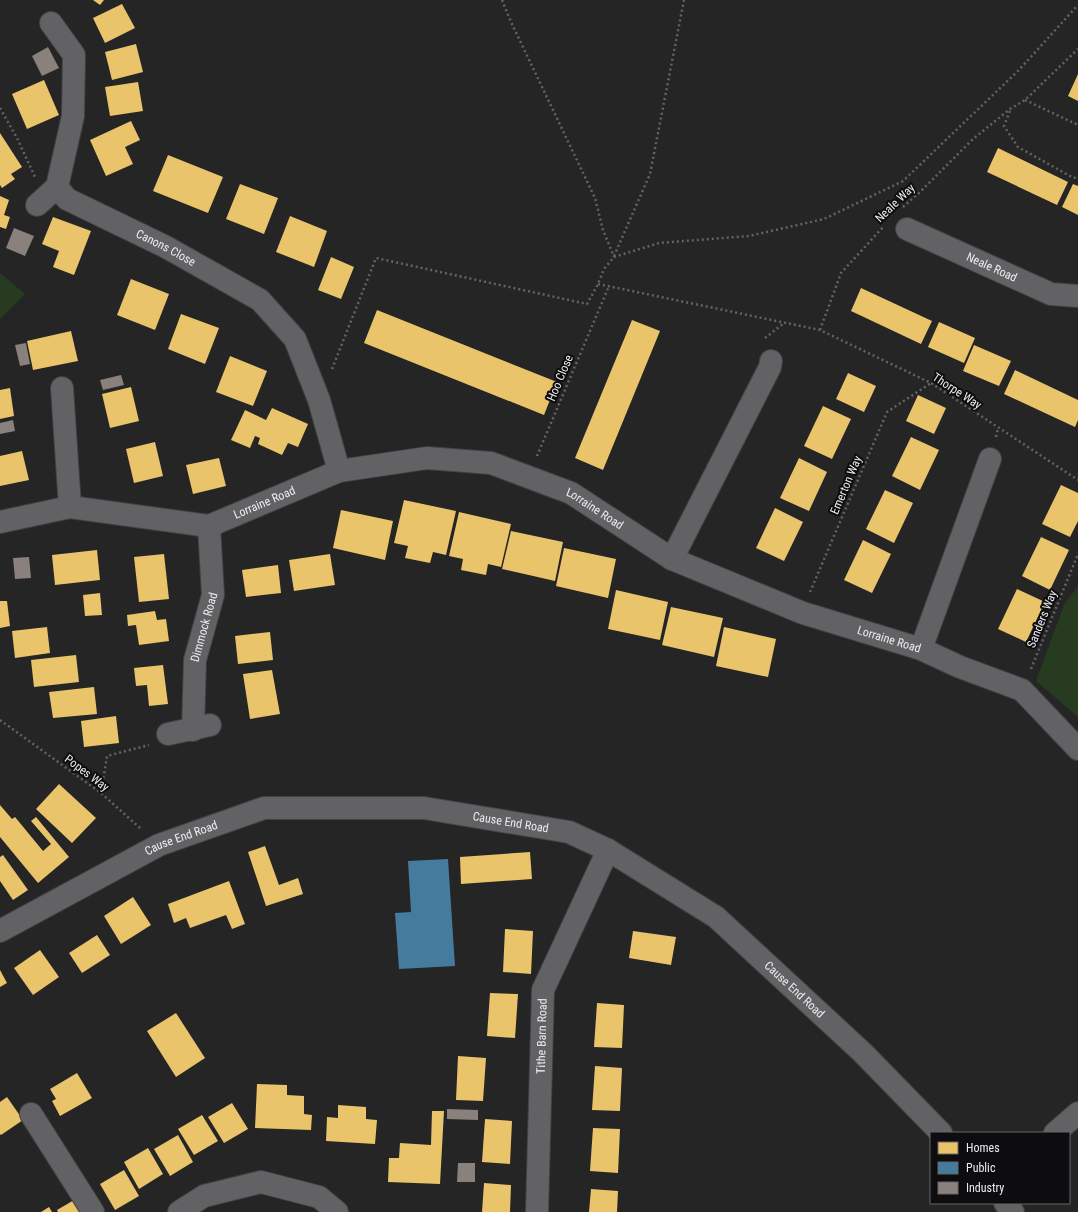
<svg xmlns="http://www.w3.org/2000/svg" width="1078" height="1212" font-family="'Roboto Condensed',sans-serif">
	<rect width="100%" height="100%" fill="#252526"/>
	<g fill="#263b1f">
		<polygon points="0,273 25,294 0,319"/>
		<polygon points="1078,586 1078,717 1036,681 1064,605"/>
	</g>
	<g fill="#e9c46a">
		<polygon points="93,0 104,0 100,5"/>
		<polygon points="122,4 135,28 105,43 93,18"/>
		<polygon points="136,44 143,72 112,80 105,52"/>
		<polygon points="1078,74 1078,101 1068,96"/>
		<polygon points="44,80 59,115 27,129 12,94"/>
		<polygon points="138,82 143,111 110,116 105,87"/>
		<polygon points="131,121 140,140 125,147 133,164 106,176 90,140"/>
		<polygon points="0,133 22,167 11,174 15,179 2,188 0,185"/>
		<polygon points="998,148 1068,182 1057,205 987,172"/>
		<polygon points="168,155 223,177 208,213 153,191"/>
		<polygon points="240,184 278,198 264,234 226,219"/>
		<polygon points="1073,184 1078,186 1078,215 1062,207"/>
		<polygon points="0,196 9,200 4,215 10,217 6,229 0,227"/>
		<polygon points="290,216 327,231 314,267 276,252"/>
		<polygon points="53,217 91,231 74,275 53,267 59,251 42,244"/>
		<polygon points="331,257 354,267 341,299 318,290"/>
		<polygon points="131,279 169,294 155,330 117,315"/>
		<polygon points="861,288 932,321 921,344 851,311"/>
		<polygon points="377,310 557,382 544,415 364,343"/>
		<polygon points="181,314 219,328 205,364 168,349"/>
		<polygon points="632,320 660,331 603,470 575,458"/>
		<polygon points="939,322 975,338 964,363 928,347"/>
		<polygon points="71,331 78,361 33,370 27,341"/>
		<polygon points="974,345 1011,361 999,386 963,371"/>
		<polygon points="230,356 267,371 253,406 216,392"/>
		<polygon points="1015,370 1078,400 1078,420 1075,427 1004,394"/>
		<polygon points="848,373 876,386 864,412 836,399"/>
		<polygon points="131,387 139,421 110,428 102,394"/>
		<polygon points="10,388 14,416 0,419 0,390"/>
		<polygon points="918,395 946,408 934,434 906,421"/>
		<polygon points="823,406 851,419 832,459 804,446"/>
		<polygon points="272,408 308,424 298,447 288,443 282,455 258,444 260,438 255,436 250,448 231,440 245,410 266,420"/>
		<polygon points="911,437 939,450 920,490 892,476"/>
		<polygon points="155,442 163,476 134,483 126,449"/>
		<polygon points="22,451 29,480 0,486 0,456"/>
		<polygon points="219,458 226,486 193,494 186,465"/>
		<polygon points="799,458 827,472 809,511 780,498"/>
		<polygon points="1061,485 1078,493 1078,521 1070,537 1042,524"/>
		<polygon points="885,490 913,503 894,543 866,529"/>
		<polygon points="404,500 456,511 446,555 433,552 430,563 405,558 408,546 394,543"/>
		<polygon points="775,508 803,522 784,561 756,548"/>
		<polygon points="341,510 393,521 385,560 333,548"/>
		<polygon points="459,512 511,524 501,567 488,564 486,575 461,570 463,559 449,556"/>
		<polygon points="511,531 563,542 555,581 502,569"/>
		<polygon points="1041,537 1069,550 1050,590 1022,576"/>
		<polygon points="863,540 891,554 872,593 844,580"/>
		<polygon points="564,548 616,559 608,598 556,586"/>
		<polygon points="97,550 100,580 55,585 52,555"/>
		<polygon points="164,554 169,599 139,602 134,557"/>
		<polygon points="330,554 335,585 294,591 289,560"/>
		<polygon points="278,565 281,593 246,597 242,570"/>
		<polygon points="1017,589 1045,602 1026,642 998,629"/>
		<polygon points="616,590 668,602 660,640 608,629"/>
		<polygon points="100,593 102,615 85,616 83,595"/>
		<polygon points="0,601 7,601 10,626 0,628"/>
		<polygon points="671,607 723,618 714,657 662,645"/>
		<polygon points="155,611 157,620 166,619 169,641 139,645 136,625 128,626 127,615"/>
		<polygon points="47,627 50,653 15,658 12,631"/>
		<polygon points="724,627 776,639 768,677 716,666"/>
		<polygon points="270,632 273,660 238,664 235,636"/>
		<polygon points="76,655 79,682 34,687 31,660"/>
		<polygon points="163,665 168,704 149,706 147,685 136,686 134,668"/>
		<polygon points="272,670 280,714 250,719 243,674"/>
		<polygon points="94,687 97,714 53,718 49,692"/>
		<polygon points="116,716 119,743 84,747 81,721"/>
		<polygon points="59,784 96,818 72,843 36,809"/>
		<polygon points="0,805 12,819 15,817 43,851 51,844 31,821 36,817 69,857 38,883 0,837"/>
		<polygon points="265,846 279,885 298,878 303,894 266,906 248,852"/>
		<polygon points="530,852 532,879 461,884 460,857"/>
		<polygon points="3,855 28,890 13,900 0,881 0,857"/>
		<polygon points="229,881 245,924 232,929 226,915 190,928 186,918 174,923 168,904"/>
		<polygon points="133,897 151,925 121,944 104,916"/>
		<polygon points="505,929 533,931 531,974 503,972"/>
		<polygon points="633,931 676,937 671,965 629,958"/>
		<polygon points="97,935 110,955 82,973 69,953"/>
		<polygon points="40,950 59,977 33,995 14,968"/>
		<polygon points="0,970 7,983 0,987"/>
		<polygon points="490,993 518,994 515,1038 487,1036"/>
		<polygon points="597,1003 624,1005 622,1048 594,1047"/>
		<polygon points="176,1013 205,1058 176,1077 147,1031"/>
		<polygon points="458,1056 486,1058 483,1101 456,1100"/>
		<polygon points="595,1066 622,1068 620,1111 592,1110"/>
		<polygon points="77,1073 92,1098 60,1116 52,1101 56,1099 50,1089"/>
		<polygon points="257,1084 287,1085 287,1095 304,1096 304,1114 312,1115 311,1130 255,1128"/>
		<polygon points="7,1097 23,1120 1,1135 0,1134 0,1102"/>
		<polygon points="232,1103 248,1129 224,1143 208,1117"/>
		<polygon points="338,1105 366,1107 366,1119 377,1120 375,1144 326,1141 327,1117 338,1118"/>
		<polygon points="432,1111 444,1111 440,1184 388,1182 389,1158 399,1158 400,1143 431,1145"/>
		<polygon points="202,1115 218,1141 194,1155 178,1129"/>
		<polygon points="485,1119 512,1121 510,1164 482,1162"/>
		<polygon points="593,1128 620,1129 618,1173 590,1171"/>
		<polygon points="178,1135 193,1162 170,1176 154,1149"/>
		<polygon points="148,1148 163,1174 139,1189 124,1162"/>
		<polygon points="124,1170 139,1196 115,1210 100,1184"/>
		<polygon points="484,1183 511,1185 510,1212 482,1212"/>
		<polygon points="591,1189 618,1191 617,1212 589,1212"/>
		<polygon points="81,1196 90,1212 58,1212 57,1210"/>
		<polygon points="49,1207 52,1212 41,1212"/>
	</g>
	<polygon fill="#457b9d" points="448,859 455,966 399,969 395,913 411,912 408,861"/>
	<g fill="#8a817c">
		<polygon points="48,47 59,68 42,76 32,56"/>
		<polygon points="14,228 34,236 25,256 6,248"/>
		<polygon points="26,343 30,364 20,366 15,345"/>
		<polygon points="121,375 124,385 103,390 100,380"/>
		<polygon points="13,420 15,431 0,434 0,423"/>
		<polygon points="29,557 31,578 15,579 13,558"/>
		<polygon points="447,1109 478,1110 478,1120 447,1119"/>
		<polygon points="458,1163 475,1163 475,1182 457,1182"/>
	</g>
	<g fill="none" stroke-linecap="round" stroke-linejoin="round">
		<defs>
			<g id="minor">
				<path id="s1" d="M51,23L74,55L73,116L57,187L67,199L166,247L260,300L295,339L319,400L339,471"/>
				<polyline points="37,205 57,187"/>
				<path id="s2" d="M907,229L1051,294L1078,296"/>
				<polyline points="62,388 70,507"/>
				<path id="s3" d="M0,522L70,507L209,526L339,471L427,458L491,463L571,493L672,559L803,613L921,649L960,667L1022,690L1078,749"/>
				<polyline points="672,559 770,367 771,361"/>
				<polyline points="921,649 990,459"/>
				<path id="s4" d="M193,730L195,660L213,595L209,526"/>
				<polyline points="168,734 210,725"/>
				<path id="s5" d="M0,931L159,845L264,808H424L569,832L608,850L716,917L863,1053L941,1133"/>
				<polyline points="31,1114 93,1212"/>
				<polyline points="1055,1133 1078,1113"/>
				<polyline points="1005,1203 1013,1212"/>
				<polyline points="179,1212 204,1196 261,1182 319,1197 337,1212"/>
				<path id="s6" d="M537,1212L543,990L608,850"/>
			</g>
		</defs>
		<use href="#minor" stroke="#424244" stroke-width="24"/>
		<g stroke="#646465" stroke-width="2.5" stroke-dasharray="2 3" stroke-linecap="butt">
			<polyline points="502,0 511,22 595,198 603,230 614,257"/>
			<polyline points="1025,100 1078,125"/>
			<polyline points="0,108 17,138 35,177"/>
			<polyline points="1010,111 1004,126 1018,147 1070,176 1078,179"/>
			<polyline points="903,207 919,193 973,139 1010,109 1025,100 1078,49"/>
			<polyline points="614,256 650,174 684,0"/>
			<polyline points="598,284 820,330 931,383 1078,480"/>
			<polyline points="820,330 841,273 884,226"/>
			<polyline points="765,338 784,323"/>
			<polyline points="332,369 376,258 587,304 598,284 604,269 614,257 659,243 749,236 824,219 903,181 1019,70 1078,5"/>
			<polyline points="996,437 998,428"/>
			<polyline points="537,456 609,286"/>
			<polyline points="810,592 887,412 931,383"/>
			<polyline points="1031,669 1078,554"/>
			<polyline points="0,720 101,793 140,828"/>
			<polyline points="101,793 107,756 149,745"/>
		</g>
		<use href="#minor" stroke="#626264" stroke-width="22"/>
	</g>
	<g text-anchor="middle" stroke-width="4" stroke-linejoin="round" paint-order="stroke">
		<g font-size="12" fill="#ececef" stroke="#0d0d0f">
			<text transform="translate(895 203) rotate(-44)" y="4">Neale Way</text>
			<text dy="4" stroke="none"><textPath href="#s1" startOffset="299">Canons Close</textPath></text>
			<text dy="4" stroke="none"><textPath href="#s2" startOffset="93">Neale Road</textPath></text>
			<text transform="translate(560 378) rotate(-67)" y="4">Hoo Close</text>
			<text transform="translate(957 391) rotate(33)" y="4">Thorpe Way</text>
			<text transform="translate(846 485) rotate(-67)" y="4">Emerton Way</text>
			<text dy="4" stroke="none"><textPath href="#s3" startOffset="272">Lorraine Road</textPath></text>
			<text dy="4" stroke="none"><textPath href="#s3" startOffset="620">Lorraine Road</textPath></text>
			<text transform="translate(1042 619) rotate(-68)" y="4">Sanders Way</text>
			<text dy="4" stroke="none"><textPath href="#s4" startOffset="104">Dimmock Road</textPath></text>
			<text dy="4" stroke="none"><textPath href="#s3" startOffset="944">Lorraine Road</textPath></text>
			<text transform="translate(87 773) rotate(37)" y="4">Popes Way</text>
			<text dy="4" stroke="none"><textPath href="#s5" startOffset="540">Cause End Road</textPath></text>
			<text dy="4" stroke="none"><textPath href="#s5" startOffset="204">Cause End Road</textPath></text>
			<text dy="4" stroke="none"><textPath href="#s5" startOffset="876">Cause End Road</textPath></text>
			<text dy="4" stroke="none"><textPath href="#s6" startOffset="176">Tithe Barn Road</textPath></text>
		</g>
	</g>
	<rect x="930" y="1132" width="140" height="72" fill="#0d0d0f" stroke="#666669"/>
	<rect x="938" y="1142" width="20" height="12" fill="#e9c46a" stroke="#666669"/>
	<text x="966" y="1152" font-size="12" fill="#ececef">Homes</text>
	<rect x="938" y="1162" width="20" height="12" fill="#457b9d" stroke="#666669"/>
	<text x="966" y="1172" font-size="12" fill="#ececef">Public</text>
	<rect x="938" y="1182" width="20" height="12" fill="#8a817c" stroke="#666669"/>
	<text x="966" y="1192" font-size="12" fill="#ececef">Industry</text>
</svg>
